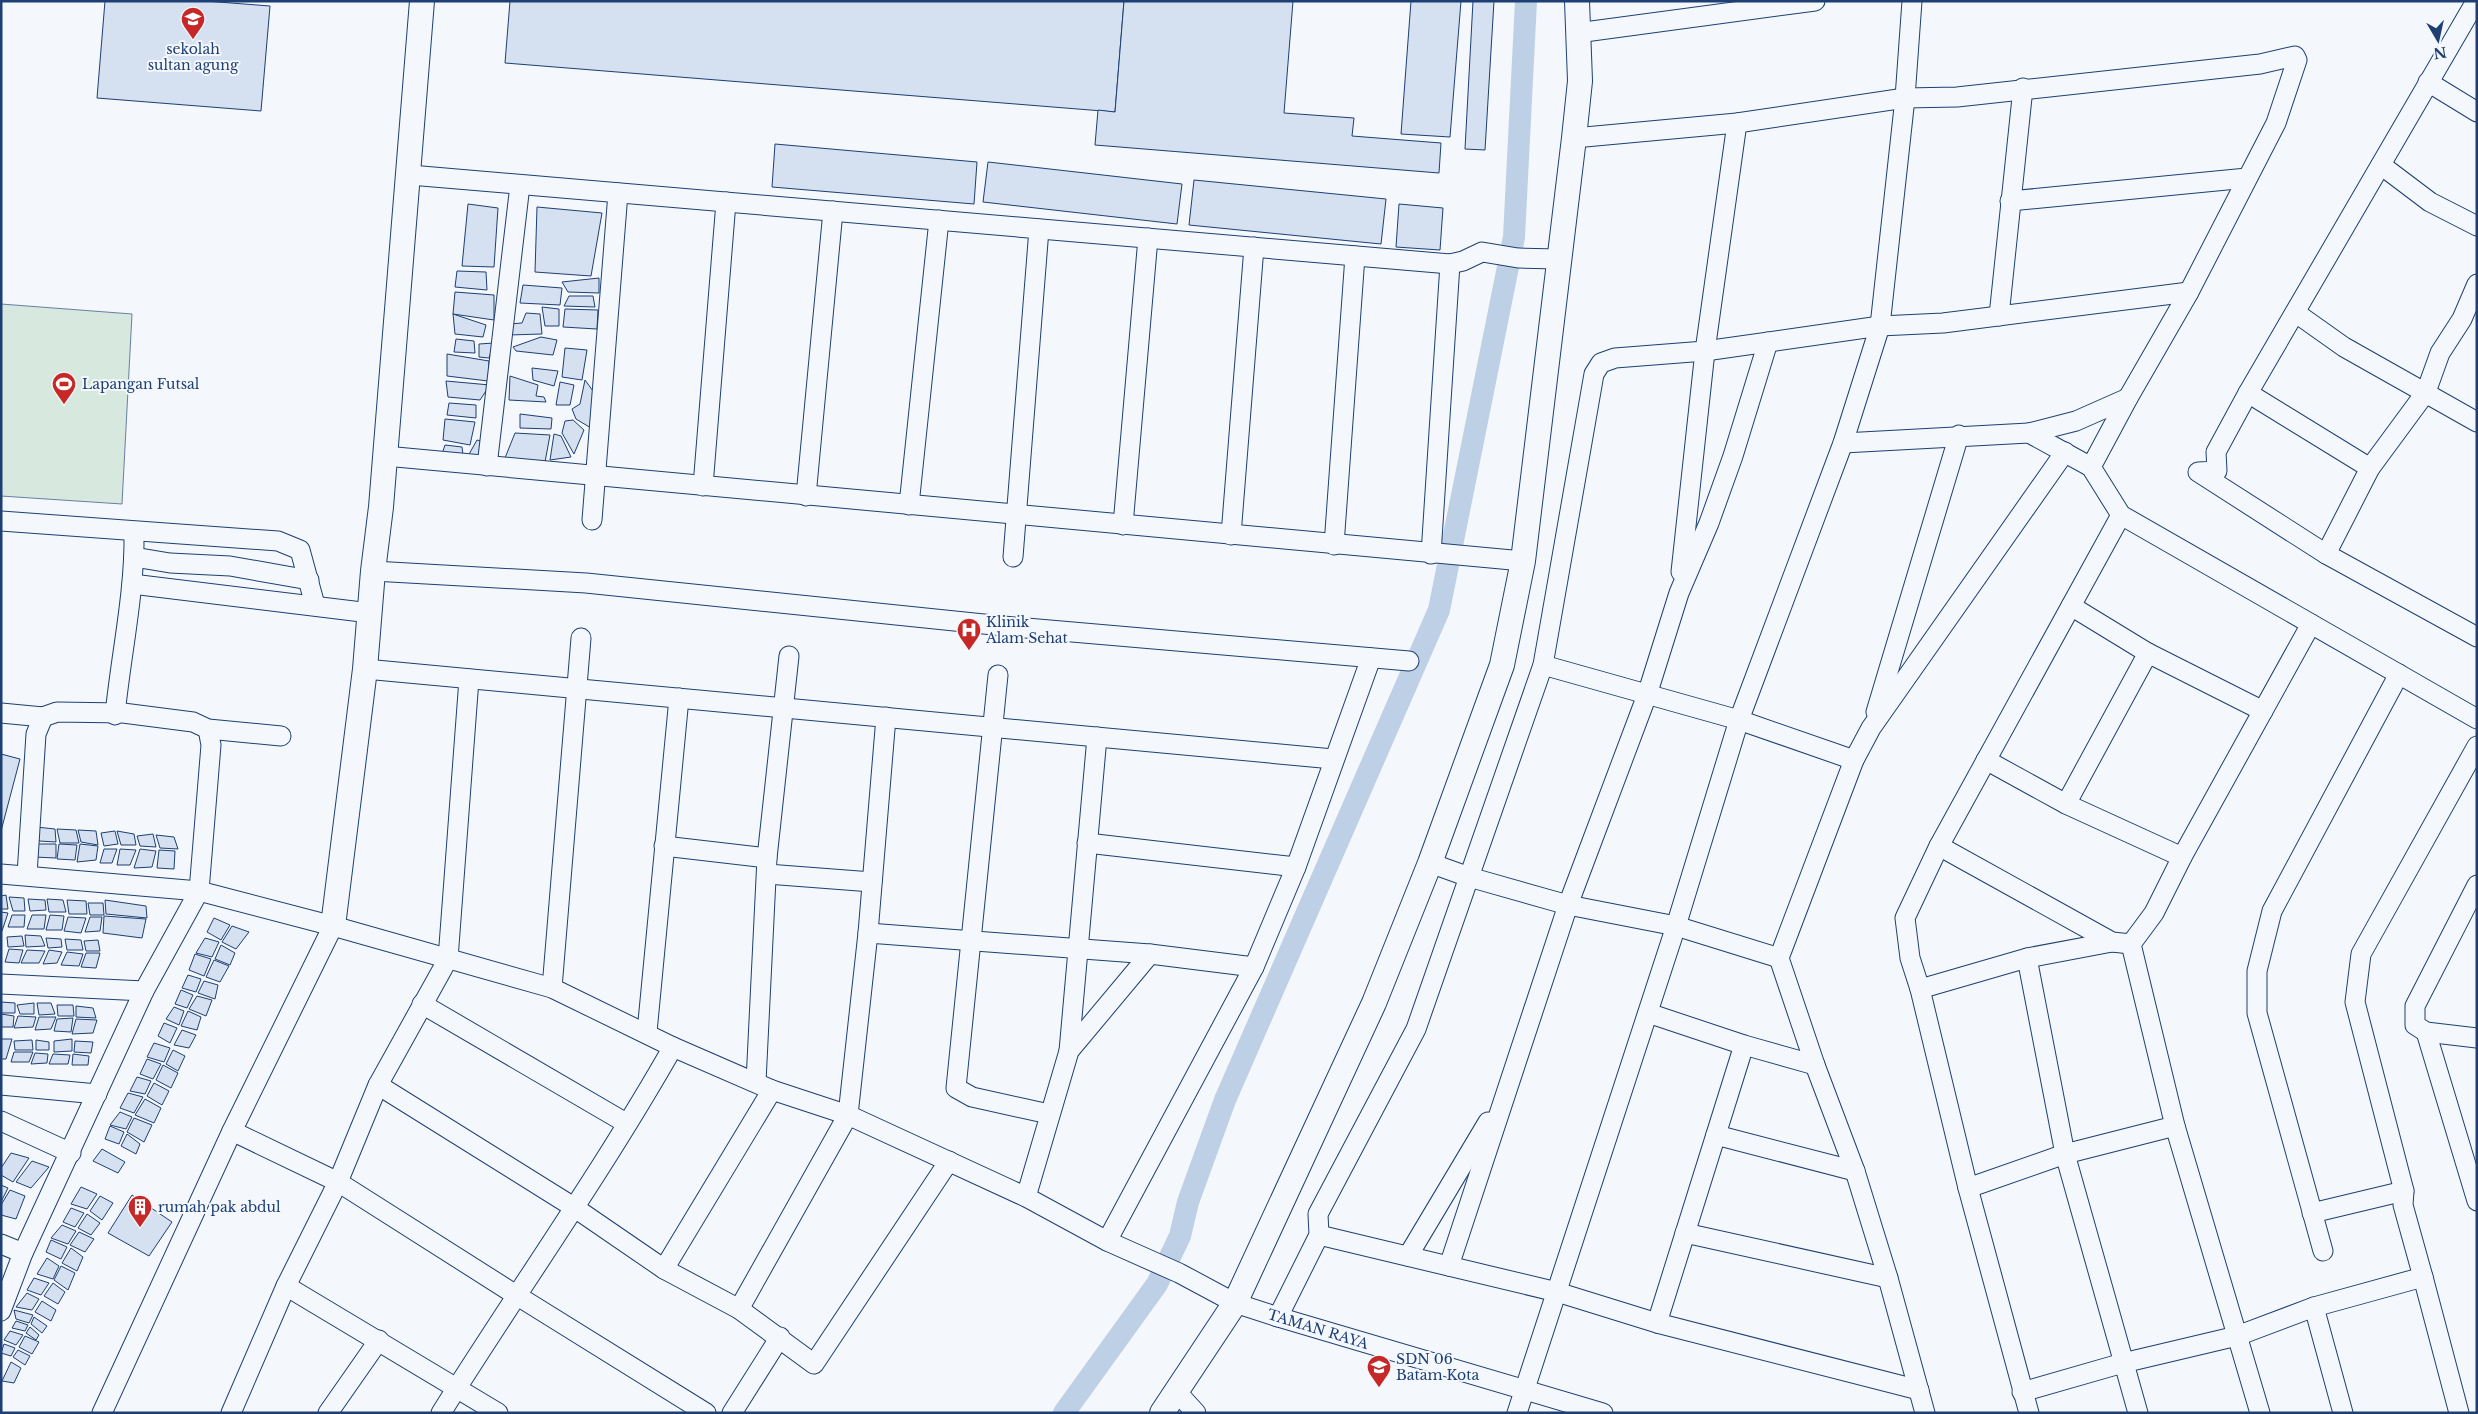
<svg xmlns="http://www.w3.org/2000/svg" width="2478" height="1414" font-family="'Libre Baskerville',serif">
	<rect width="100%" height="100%" fill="#f4f7fb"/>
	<polygon fill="#d7e8df" stroke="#687fa3" points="1,304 132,314 122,504 1,496"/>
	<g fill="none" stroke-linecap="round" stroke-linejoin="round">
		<polyline stroke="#bed0e5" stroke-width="22" points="1064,1413 1157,1284 1180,1236 1188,1202 1225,1100 1439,610 1514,237 1526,1"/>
	</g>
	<g fill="#d5e0f0" stroke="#1d3f73">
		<polygon points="105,1 205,1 270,6 261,111 97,98"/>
		<polygon points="510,1 1124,1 1115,112 505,63"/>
		<polygon points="1124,1 1293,1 1284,113 1354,118 1352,136 1441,143 1439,173 1095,145 1098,110 1115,112"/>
		<polygon points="1411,1 1461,1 1450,137 1401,134"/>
		<polygon points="1473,1 1494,1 1485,150 1465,149"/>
		<polygon points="775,144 977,162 974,204 772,187"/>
		<polygon points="988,162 1182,184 1177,224 983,202"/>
		<polygon points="1194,180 1386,199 1381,244 1189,225"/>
		<polygon points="468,204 498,208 494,267 462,266"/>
		<polygon points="1399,204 1443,208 1440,250 1396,247"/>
		<polygon points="537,207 602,213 591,276 535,272"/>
		<polygon points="457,271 486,272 487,290 455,287"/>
		<polygon points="599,278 599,293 568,292 562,282"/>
		<polygon points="523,285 562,288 560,305 520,303"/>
		<polygon points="455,292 494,295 494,320 453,314"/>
		<polygon points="569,296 593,296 595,307 564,306"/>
		<polygon points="542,307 559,309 559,326 545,326"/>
		<polygon points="565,309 598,310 597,329 563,327"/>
		<polygon points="526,313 540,314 542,334 508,335 509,324 522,323"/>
		<polygon points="453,314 486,325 483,337 455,334"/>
		<polygon points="541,337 557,340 553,355 516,351 513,347"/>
		<polygon points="456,339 474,341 475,353 454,352"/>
		<polygon points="494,343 489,358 479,357 479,344"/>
		<polygon points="565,348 587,350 582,380 562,377"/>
		<polygon points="447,354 489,361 488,381 447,376"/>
		<polygon points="532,368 558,371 554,386 533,380"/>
		<polygon points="510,376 538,385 536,396 544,397 546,402 509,400"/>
		<polygon points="585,380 596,395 591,428 576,419 572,409 580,404"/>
		<polygon points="446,381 490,385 480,400 448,397"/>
		<polygon points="560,382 574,385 570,405 556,405"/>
		<polygon points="449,403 476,405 476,418 447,415"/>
		<polygon points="520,414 552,418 551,429 520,428"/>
		<polygon points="445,419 475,422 470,445 443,440"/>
		<polygon points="573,420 584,430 574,454 562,433 565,421"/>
		<polygon points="515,433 550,435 545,462 505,458"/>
		<polygon points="554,434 561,436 571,457 550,460"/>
		<polygon points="477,440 485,442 483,455 468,456"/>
		<polygon points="445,445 462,447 463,455 442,454"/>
		<polygon points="1,754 20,759 1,831"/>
		<polygon points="36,827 55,829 56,842 39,841"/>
		<polygon points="57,829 76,830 79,843 60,843"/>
		<polygon points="78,830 96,831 98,845 81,842"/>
		<polygon points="115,831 118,844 104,846 101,833"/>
		<polygon points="117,831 134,834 136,845 121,845"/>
		<polygon points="153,834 156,847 140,846 137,836"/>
		<polygon points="156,835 174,837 178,849 160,848"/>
		<polygon points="37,844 56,844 56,858 34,857"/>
		<polygon points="59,844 77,845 75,860 57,859"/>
		<polygon points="80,844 98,846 96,860 77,862"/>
		<polygon points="104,849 117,849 112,863 100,863"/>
		<polygon points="120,849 136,850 130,865 117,865"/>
		<polygon points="140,849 156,851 152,867 134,868"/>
		<polygon points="159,850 175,851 174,869 157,868"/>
		<polygon points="6,895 8,909 1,909 1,896"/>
		<polygon points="9,897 24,898 25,911 13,911"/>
		<polygon points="28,899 45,900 46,910 30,911"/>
		<polygon points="47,899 63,900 66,912 49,912"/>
		<polygon points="67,900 86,901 87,914 69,914"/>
		<polygon points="105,900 146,906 147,918 106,914"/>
		<polygon points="88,903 103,903 104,915 90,915"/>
		<polygon points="1,912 8,913 2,931 1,931"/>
		<polygon points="12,915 25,915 24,927 8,927"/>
		<polygon points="32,915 46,915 44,929 27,929"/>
		<polygon points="50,915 64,916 62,930 46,930"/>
		<polygon points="104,916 146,919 142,938 103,933"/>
		<polygon points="68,917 86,918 81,933 64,931"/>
		<polygon points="90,917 102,917 100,931 85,932"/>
		<polygon points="214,918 230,925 221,940 207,932"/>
		<polygon points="232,926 249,932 236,949 222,942"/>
		<polygon points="25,935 41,936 45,946 26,947"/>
		<polygon points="22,936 24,946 8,947 7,937"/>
		<polygon points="46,938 61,939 62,947 48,948"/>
		<polygon points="205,938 219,942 212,957 196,953"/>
		<polygon points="65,939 81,940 83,950 67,950"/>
		<polygon points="98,940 100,951 86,951 84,941"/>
		<polygon points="221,945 235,953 230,965 215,959"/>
		<polygon points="9,949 23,950 19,963 5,962"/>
		<polygon points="27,950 45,951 39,963 21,963"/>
		<polygon points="49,950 62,952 57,963 43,964"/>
		<polygon points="67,952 83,954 79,966 61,965"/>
		<polygon points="86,953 100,953 96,968 81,967"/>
		<polygon points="195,954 211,959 204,976 189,970"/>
		<polygon points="214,960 229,966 220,982 206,977"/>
		<polygon points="188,975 201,979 196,992 182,988"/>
		<polygon points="204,981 218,985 215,999 198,993"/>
		<polygon points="181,990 193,995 187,1008 175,1004"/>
		<polygon points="197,996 212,1000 206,1016 189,1009"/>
		<polygon points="1,1002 15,1003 15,1013 1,1013"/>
		<polygon points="34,1003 34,1014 20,1014 17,1005"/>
		<polygon points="37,1003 51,1003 55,1014 39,1015"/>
		<polygon points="57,1005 73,1005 74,1016 58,1016"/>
		<polygon points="76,1006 93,1008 96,1018 76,1017"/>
		<polygon points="174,1007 184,1011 179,1025 166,1019"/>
		<polygon points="188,1011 201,1017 197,1030 181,1026"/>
		<polygon points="1,1014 14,1016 13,1027 1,1027"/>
		<polygon points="18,1016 36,1017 33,1027 14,1028"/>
		<polygon points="39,1017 56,1017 51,1029 35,1030"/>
		<polygon points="73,1018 71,1032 54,1031 57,1019"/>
		<polygon points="76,1019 97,1020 93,1033 72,1034"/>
		<polygon points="164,1023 177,1028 170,1043 158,1036"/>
		<polygon points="182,1030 196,1035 189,1048 174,1045"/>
		<polygon points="1,1039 12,1039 6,1059 1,1059"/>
		<polygon points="72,1039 72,1051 54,1052 54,1041"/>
		<polygon points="32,1040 33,1050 15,1050 14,1041"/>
		<polygon points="36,1040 49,1042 49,1050 36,1050"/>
		<polygon points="75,1041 93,1042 91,1053 74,1052"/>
		<polygon points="154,1043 170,1048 164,1062 147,1057"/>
		<polygon points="173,1050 185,1056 178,1071 166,1064"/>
		<polygon points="14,1052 33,1052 29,1062 11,1062"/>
		<polygon points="35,1053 48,1054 47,1063 31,1064"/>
		<polygon points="53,1054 70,1055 68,1064 49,1064"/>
		<polygon points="73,1054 89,1056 88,1065 72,1065"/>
		<polygon points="147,1059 161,1064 153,1079 140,1074"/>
		<polygon points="163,1065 178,1073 171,1088 156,1080"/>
		<polygon points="137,1077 151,1081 145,1094 130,1091"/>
		<polygon points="154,1083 169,1091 162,1105 147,1096"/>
		<polygon points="128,1093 143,1097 134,1113 120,1108"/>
		<polygon points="145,1099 161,1108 154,1123 135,1115"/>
		<polygon points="120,1112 132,1117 126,1129 110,1125"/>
		<polygon points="134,1118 152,1125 144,1142 127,1132"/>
		<polygon points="110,1126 124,1132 119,1144 105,1139"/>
		<polygon points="127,1134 140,1144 136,1154 121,1146"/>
		<polygon points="102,1149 125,1162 118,1173 93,1161"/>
		<polygon points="11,1153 29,1158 13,1182 1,1175 1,1168"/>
		<polygon points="32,1161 49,1167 31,1188 16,1182"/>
		<polygon points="1,1185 8,1188 1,1202"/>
		<polygon points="81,1187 97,1194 87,1209 71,1204"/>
		<polygon points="10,1190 25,1196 16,1219 1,1215 1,1205"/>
		<polygon points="132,1195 172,1222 149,1256 108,1233"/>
		<polygon points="100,1196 113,1203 102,1220 90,1211"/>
		<polygon points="71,1208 84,1213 75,1227 63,1222"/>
		<polygon points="87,1214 100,1223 91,1235 78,1228"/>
		<polygon points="62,1225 76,1231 68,1244 51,1238"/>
		<polygon points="79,1232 94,1239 85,1252 70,1245"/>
		<polygon points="51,1240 67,1247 61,1259 46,1252"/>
		<polygon points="71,1248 83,1257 77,1271 62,1263"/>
		<polygon points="47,1258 59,1266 53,1279 37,1274"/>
		<polygon points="61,1266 75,1273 68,1290 54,1280"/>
		<polygon points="34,1278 49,1283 41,1295 27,1290"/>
		<polygon points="53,1283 65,1292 58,1304 44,1296"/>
		<polygon points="27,1293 39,1299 32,1310 16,1307"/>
		<polygon points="42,1301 56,1310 51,1321 35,1312"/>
		<polygon points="14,1310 33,1315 29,1323 16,1319"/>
		<polygon points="34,1317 47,1326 42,1333 31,1324"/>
		<polygon points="16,1321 28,1325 25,1331 12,1328"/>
		<polygon points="30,1327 39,1335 36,1340 26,1333"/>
		<polygon points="10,1331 23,1335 16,1345 4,1340"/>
		<polygon points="25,1336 39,1342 32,1354 19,1347"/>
		<polygon points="4,1344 15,1348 11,1356 1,1353"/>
		<polygon points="18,1350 30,1356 25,1365 13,1357"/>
		<polygon points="11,1362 21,1368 14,1383 2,1381"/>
	</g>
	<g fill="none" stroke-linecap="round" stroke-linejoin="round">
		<defs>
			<g id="minor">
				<polyline points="2477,5 2472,8 2248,393 2216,452 2217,471 2198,472 2326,554 2477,637"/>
				<polyline points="1577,33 1815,1"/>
				<polyline points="2428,82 2477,112"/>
				<polyline points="1574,138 1737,123 1905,98 1957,97 2260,64 2295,56 2297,60 2276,123 2189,292 2128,398 2091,467"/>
				<polyline points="2381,165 2430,202 2477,226"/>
				<polyline points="410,175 1450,264"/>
				<polyline points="2010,201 2247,178"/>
				<polyline points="2296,313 2344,347 2477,422"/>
				<polyline points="1999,316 2023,88"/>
				<polyline points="2248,393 2370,468"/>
				<polyline points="2029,433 2076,421 2128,398"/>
				<polyline points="1843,443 2029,433 2091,467 2121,515 2477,719"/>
				<polyline points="385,456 1523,561"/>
				<polyline points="487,466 520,185"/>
				<polyline points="703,486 726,202"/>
				<polyline points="806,496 833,211"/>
				<polyline points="909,505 939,220"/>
				<polyline points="592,520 618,193"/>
				<polyline points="1,521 278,541 300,550 315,605"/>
				<polyline points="1123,525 1148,238"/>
				<polyline points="1231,535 1254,247"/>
				<polyline points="1334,545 1355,256"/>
				<polyline points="1431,554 1450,264 1463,261 1482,252 1518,258 1558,259"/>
				<polyline points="2326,554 2370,468 2426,392 2440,353 2462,319 2477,284"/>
				<polyline points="134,557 170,563 230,566 309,580"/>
				<polyline points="1013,557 1039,229"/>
				<polyline points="373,571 586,583 1003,626 1409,661"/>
				<polyline points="1681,572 1705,351 1737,123"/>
				<polyline points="132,584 370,613"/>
				<polyline points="2071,606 2148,653 2263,711"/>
				<polyline points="1543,665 1739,720 1854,760"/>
				<polyline points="365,669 1333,759"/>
				<polyline points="998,675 956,1088 972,1097 1049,1114"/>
				<polyline points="1876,712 1959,435"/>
				<polyline points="1,713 43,717 57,712 123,713 193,722 208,729 281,736"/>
				<path d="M115,715C121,654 135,593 134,532"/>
				<polyline points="1986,760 2066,804 2182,857"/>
				<polyline points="2066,804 2148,653"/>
				<polyline points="1087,843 1296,867"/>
				<polyline points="664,846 767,858"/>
				<polyline points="1939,846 2112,942 2131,944"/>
				<polyline points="1430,863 1469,877 1568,905 1676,926 1779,958"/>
				<polyline points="1,874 199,891 333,926 552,988 673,1047 772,1090 848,1115 1026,1197 1107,1241 1179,1273 1235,1303 1278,1317 1603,1413"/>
				<polyline points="767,874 872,882"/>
				<polyline points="27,875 36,734 43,717"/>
				<polyline points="2477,885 2415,1006 2415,1025 2426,1032 2477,1038"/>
				<polyline points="868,933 1150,954 1254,967"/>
				<polyline points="2027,958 2065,1154 2138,1413"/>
				<polyline points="1,984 144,991"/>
				<polyline points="552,988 581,638"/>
				<polyline points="1920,989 2027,958 2112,942"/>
				<polyline points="422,1004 626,1123"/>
				<polyline points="1648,1013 1744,1045 1815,1065"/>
				<polyline points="647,1032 679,698"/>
				<polyline points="2426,1032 2477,1201"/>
				<polyline points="1069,1051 1097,737"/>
				<polyline points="756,1082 767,858 789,656"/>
				<polyline points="1,1085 97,1094"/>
				<polyline points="378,1085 575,1208 664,1269 739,1309 814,1364 949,1161"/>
				<polyline points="1,1121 71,1153"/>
				<polyline points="232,1131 338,1182 516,1295 706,1413"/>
				<polyline points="1716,1135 1855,1171"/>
				<polyline points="1968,1188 2065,1154 2175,1126"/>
				<polyline points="1026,1197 1069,1051 1150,954"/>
				<polyline points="2312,1213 2404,1191"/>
				<polyline points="1685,1233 1888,1278"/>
				<polyline points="1319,1235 1557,1292 1657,1323 1919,1390"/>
				<polyline points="1107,1241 1254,967 1296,867 1371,658"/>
				<polyline points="1,1244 23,1253"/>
				<polyline points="2323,1251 2257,1013 2257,971 2272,911 2399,674"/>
				<polyline points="1408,1256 1488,1122"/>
				<polyline points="1449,1266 1568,905 1647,695 1679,593 1709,523 1733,456 1768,342"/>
				<polyline points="664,1269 772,1090"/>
				<polyline points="2423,1277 2459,1413"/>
				<polyline points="286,1286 498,1413"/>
				<polyline points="2314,1307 2343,1413"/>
				<polyline points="739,1309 848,1115 868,933 886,717"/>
				<polyline points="1,1311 23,1253 144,991 199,891 211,745 208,729"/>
				<polyline points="1278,1317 1319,1235 1318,1214 1416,1029 1543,665 1594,374 1601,363 1615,358 1705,351 1880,326 1943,323 2189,292"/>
				<polyline points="1657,1323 1744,1045"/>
				<polyline points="1176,1391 1196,1413"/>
				<polyline points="2022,1392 2123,1363 2237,1336 2314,1307 2423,1277 2403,1205 2404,1191 2355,1002 2361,954 2477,746"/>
				<polyline points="102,1413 232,1131 333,926"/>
				<polyline points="231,1413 286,1286 338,1182 378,1085 448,959 469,679"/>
				<polyline points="328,1413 379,1340"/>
				<path d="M441,1413C518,1290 602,1172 673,1047"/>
				<polyline points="732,1413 780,1337"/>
				<polyline points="1517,1413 1676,926 1739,720 1843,443 1880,326 1905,98 1912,1"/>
				<polyline points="1925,1413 1888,1278 1855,1171 1815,1065 1779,958 1854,760 1871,728 2065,452"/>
				<polyline points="2029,1413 1968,1188 1920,989 1910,958 1905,918 1939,846 2121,515"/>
				<polyline points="2260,1413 2175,1126 2131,944 2154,913 2182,857 2311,624"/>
			</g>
			<g id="tertiary">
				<polyline points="333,926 365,669 373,571 381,507 422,1"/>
				<polyline points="1162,1413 1235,1303 1374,1003 1430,863 1502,665 1523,561 1574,138 1580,81 1577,1"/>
			</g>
		</defs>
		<use href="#minor" stroke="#1d3f73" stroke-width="21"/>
		<use href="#tertiary" stroke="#1d3f73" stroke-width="26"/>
		<use href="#minor" stroke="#f4f7fb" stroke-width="19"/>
		<use href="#tertiary" stroke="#f4f7fb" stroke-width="24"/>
	</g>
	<defs>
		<symbol id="school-pin" viewBox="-11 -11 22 30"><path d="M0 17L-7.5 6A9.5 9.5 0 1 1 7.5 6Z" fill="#c62828" stroke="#f4f7fb"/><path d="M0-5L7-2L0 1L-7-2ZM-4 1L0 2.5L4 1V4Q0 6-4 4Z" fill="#fff"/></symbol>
		<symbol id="stadium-pin" viewBox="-11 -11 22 30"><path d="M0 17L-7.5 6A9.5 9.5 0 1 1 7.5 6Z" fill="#c62828" stroke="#f4f7fb"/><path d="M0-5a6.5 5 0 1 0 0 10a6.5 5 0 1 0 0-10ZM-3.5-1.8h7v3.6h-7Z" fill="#fff"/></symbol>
		<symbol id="hospital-pin" viewBox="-11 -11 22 30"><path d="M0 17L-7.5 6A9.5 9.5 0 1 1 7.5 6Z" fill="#c62828" stroke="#f4f7fb"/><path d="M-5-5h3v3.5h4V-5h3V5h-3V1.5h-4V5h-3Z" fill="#fff"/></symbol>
		<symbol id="building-pin" viewBox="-11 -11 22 30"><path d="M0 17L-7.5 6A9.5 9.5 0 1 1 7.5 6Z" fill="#c62828" stroke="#f4f7fb"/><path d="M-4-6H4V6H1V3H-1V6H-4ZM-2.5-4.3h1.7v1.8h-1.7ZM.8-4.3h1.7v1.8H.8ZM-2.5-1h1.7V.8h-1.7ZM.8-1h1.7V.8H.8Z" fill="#fff"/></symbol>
	</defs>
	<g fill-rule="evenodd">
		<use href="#school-pin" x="179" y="5" width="28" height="38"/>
		<use href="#stadium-pin" x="50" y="370" width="28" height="38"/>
		<use href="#hospital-pin" x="955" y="616" width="28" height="38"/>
		<use href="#building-pin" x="126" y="1193" width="28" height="38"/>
		<use href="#school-pin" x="1365" y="1353" width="28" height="38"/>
	</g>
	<g text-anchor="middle" stroke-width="4" stroke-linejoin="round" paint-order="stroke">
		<g font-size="14" fill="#1d3f73" stroke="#f4f7fb" text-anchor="start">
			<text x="193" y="54" text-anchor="middle">sekolah<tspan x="193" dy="16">sultan agung</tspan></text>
			<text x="82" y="389">Lapangan Futsal</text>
			<text x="986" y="627">Klinik<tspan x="986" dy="16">Alam Sehat</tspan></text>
			<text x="158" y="1212">rumah pak abdul</text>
			<text x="1396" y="1364">SDN 06<tspan x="1396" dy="16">Batam Kota</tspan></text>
		</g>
		<g font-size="14" fill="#1d3f73" stroke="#f4f7fb">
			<text transform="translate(1318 1329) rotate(17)" y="5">TAMAN RAYA</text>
		</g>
	</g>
	<rect width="2478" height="1414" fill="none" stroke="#1d3f73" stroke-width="5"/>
	<g transform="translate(2438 40) rotate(171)" stroke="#f4f7fb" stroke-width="4" paint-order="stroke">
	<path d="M0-4L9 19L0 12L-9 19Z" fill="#1d3f73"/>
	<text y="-8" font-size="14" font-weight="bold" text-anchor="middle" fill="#1d3f73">N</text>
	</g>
</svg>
